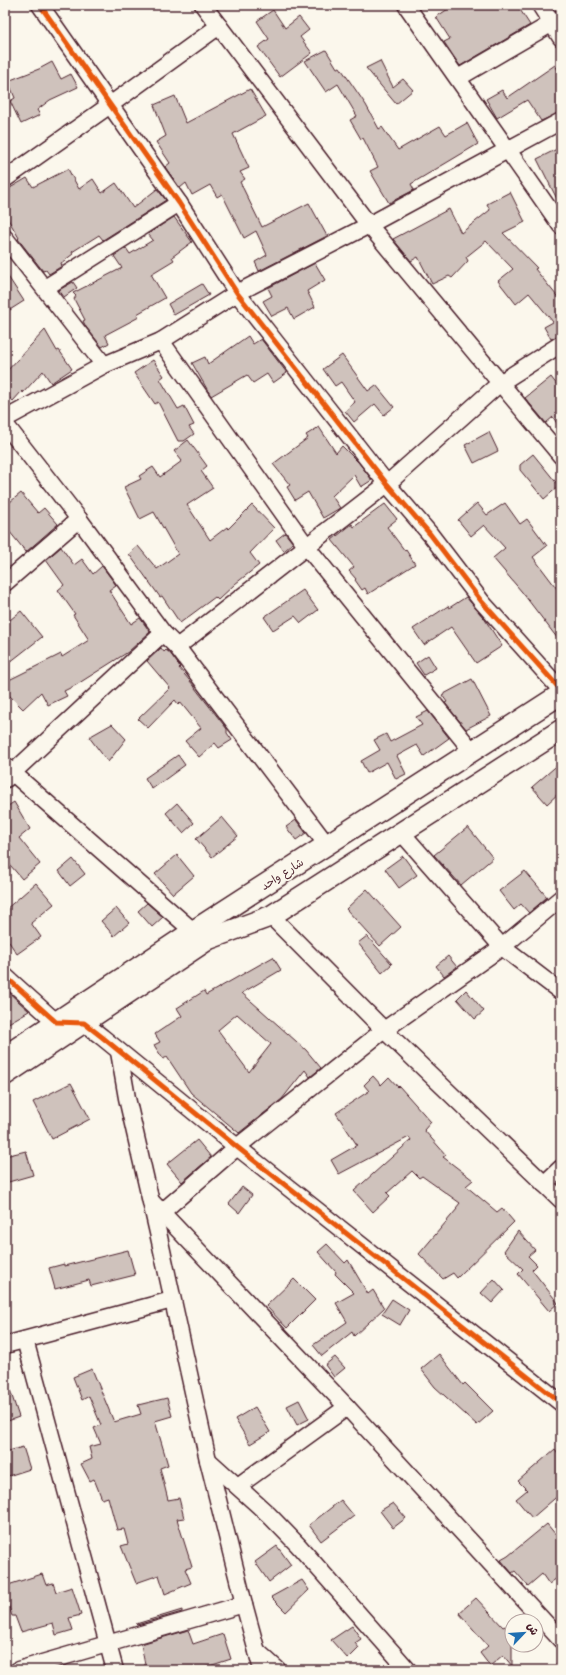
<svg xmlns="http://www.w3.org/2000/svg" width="566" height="1675" font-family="Mali,'Playpen Sans Arabic',sans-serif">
	<rect width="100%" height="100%" fill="#fbf7ec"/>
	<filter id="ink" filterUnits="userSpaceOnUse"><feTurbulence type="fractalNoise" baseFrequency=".025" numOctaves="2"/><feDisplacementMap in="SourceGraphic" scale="8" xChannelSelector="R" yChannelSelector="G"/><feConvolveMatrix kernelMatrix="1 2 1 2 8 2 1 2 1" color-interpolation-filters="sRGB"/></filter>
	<g filter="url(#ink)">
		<g fill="#cfc2bc" stroke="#4a1f2b" fill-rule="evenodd">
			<polygon points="454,5 517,5 530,25 460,66 444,42 450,39 436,17"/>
			<polygon points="273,10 285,28 299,17 309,30 300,37 312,53 280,77 258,47 269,39 257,21"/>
			<polygon points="326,50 337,68 340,67 366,105 379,129 382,127 398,150 440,126 446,135 467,123 478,144 411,184 414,190 389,203 370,171 378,167 363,138 361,139 350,120 357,116 338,84 326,92 305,61"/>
			<polygon points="380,61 393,87 403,79 413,90 396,104 366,68"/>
			<polygon points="52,62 61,79 71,74 78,87 50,100 37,110 40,115 21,124 10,101 15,98 8,81 39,69"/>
			<polygon points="555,65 561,75 561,112 541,121 527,100 497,118 486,99 502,90 507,98"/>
			<polygon points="250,89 266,116 233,134 249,168 240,172 245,179 240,182 262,227 309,203 327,236 259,271 255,262 267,255 256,231 244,238 222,194 217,197 210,185 192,195 186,183 180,188 165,167 170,163 156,142 166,136 154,105 175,96 186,123"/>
			<polygon points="561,147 561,207 537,159"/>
			<polygon points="68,169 79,189 93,179 102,193 116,183 133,208 157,189 166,200 103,240 99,235 72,252 73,254 61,263 62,266 49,274 46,270 43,271 18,239 19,238 5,214 5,191 27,178 33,187"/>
			<polygon points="510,192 525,222 503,233 537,268 535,269 561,301 561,335 551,339 544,327 553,322 529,293 516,304 498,281 513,269 486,241 466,257 468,261 452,278 449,276 432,284 418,257 411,261 393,239 449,209 461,233 490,210 487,204"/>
			<polygon points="174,217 192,242 172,257 174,260 151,274 165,298 137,314 139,317 105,335 109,343 102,347 86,327 83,321 85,320 74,299 76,296 73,293 122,268 114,256 126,248 130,254 153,240 148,234"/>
			<polygon points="315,263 325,280 307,291 315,307 294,319 288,308 272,316 263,301 272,296 268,288"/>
			<polygon points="5,272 24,301 5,313"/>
			<polygon points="73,282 77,288 64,297 59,290"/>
			<polygon points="202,284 209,295 174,315 168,304"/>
			<polygon points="45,330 57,351 59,350 72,369 51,383 43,371 23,393 22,391 13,401 5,394 5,373"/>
			<polygon points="248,336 253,344 261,339 287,373 273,383 267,374 253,383 247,375 211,396 192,363 205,357 208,364"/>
			<polygon points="342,355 368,391 376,385 394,407 384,415 375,404 354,422 345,411 355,402 341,382 335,386 323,369"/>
			<polygon points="153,360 164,376 160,379 178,409 184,406 194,425 189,427 194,434 184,441 178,441 158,402 155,404 134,373"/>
			<polygon points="551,377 561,390 561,430 553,417 546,423 525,398"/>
			<polygon points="319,427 336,453 342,446 359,463 372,480 361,487 354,475 332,496 340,508 323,518 308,492 295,500 287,487 290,485 273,464 308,438 306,435"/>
			<polygon points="489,432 498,451 474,463 465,445"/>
			<polygon points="188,440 207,466 201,471 213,488 187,505 210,540 227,527 228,529 252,505 274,528 250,553 259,565 235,584 218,600 215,597 180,623 162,596 160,597 129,554 138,546 157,569 178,554 154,512 140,519 124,487 141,479 139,476 153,467 160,477 182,461 174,451"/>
			<polygon points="533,454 559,486 544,499 520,470 520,465"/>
			<polygon points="21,493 38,513 44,508 58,524 26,552 5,526 5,506"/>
			<polygon points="477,503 487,515 505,503 520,524 527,519 547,546 533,557 561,594 561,643 522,592 493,558 505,548 484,525 471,536 458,520"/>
			<polygon points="385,504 397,519 387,527 405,551 406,550 415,564 368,594 365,588 362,590 355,580 356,579 349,571 354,567 332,540 352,524 354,527"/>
			<polygon points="285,533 293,543 284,551 276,540"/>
			<polygon points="61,547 74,565 82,559 93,574 102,566 116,585 109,590 131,624 140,618 150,632 128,652 76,685 64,691 67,696 48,705 41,692 23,709 5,691 5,682 61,654 62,657 89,640 73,615 75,614 58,590 64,585 46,560"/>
			<polygon points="303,590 318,610 301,623 295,616 273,630 264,617"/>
			<polygon points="466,597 484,618 502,646 476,663 451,627 424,645 413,629 448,606 449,608"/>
			<polygon points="21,611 42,637 5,666 5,624"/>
			<polygon points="161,648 164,652 166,650 170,653 180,667 179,668 195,687 195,688 227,729 227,733 232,740 219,748 215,743 199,757 185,741 201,728 180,702 178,704 175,700 148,728 138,719 170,688 147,661"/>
			<polygon points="428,655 436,668 424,675 416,663"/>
			<polygon points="472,679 491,716 466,729 445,703 447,702 442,695"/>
			<polygon points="428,711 449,738 424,756 417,745 397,756 406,774 396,779 387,762 367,773 361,761 380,750 374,740 386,734 390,742 422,725 416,717"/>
			<polygon points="112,724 126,739 108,762 89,737"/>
			<polygon points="178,755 185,765 152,789 145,778"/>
			<polygon points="561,762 561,791 547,804 532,787"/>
			<polygon points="14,802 30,829 19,838 40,864 22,879 5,859 5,808"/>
			<polygon points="177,803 194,823 183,833 166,813"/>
			<polygon points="222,817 238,836 212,857 196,839"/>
			<polygon points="296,820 306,833 296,840 286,827"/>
			<polygon points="468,827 493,858 461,885 434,855"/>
			<polygon points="177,855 194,876 173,894 155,874"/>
			<polygon points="403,856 417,875 399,888 385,869"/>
			<polygon points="73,859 85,874 70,886 59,871"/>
			<polygon points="525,871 547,897 529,913 521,904 514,910 499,891"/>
			<polygon points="36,883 54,904 31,923 41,937 17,954 5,936 5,910"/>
			<polygon points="367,889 401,927 380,946 346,909"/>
			<polygon points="147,903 163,917 152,927 138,911"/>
			<polygon points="116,908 129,923 114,936 101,921"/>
			<polygon points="367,936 392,964 382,973 358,943"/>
			<polygon points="448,956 457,967 444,976 436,966"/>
			<path d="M273,957L281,970L242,993L306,1050L321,1068L310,1077L305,1070L282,1099L239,1133L191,1093L167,1057L163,1059L154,1045L160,1042L155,1034L182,1016L177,1008L204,991L206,995ZM237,1014L271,1044L249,1072L218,1030Z"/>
			<polygon points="5,989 29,1011 5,1025"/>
			<polygon points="466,990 484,1011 475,1019 457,999"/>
			<polygon points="373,1076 381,1085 389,1077 398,1087 399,1086 431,1122 424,1130 446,1155 443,1157 473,1180 466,1186 497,1212 502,1208 514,1222 457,1278 453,1273 443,1279 419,1254 457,1209 456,1208 460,1203 422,1176 419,1178 412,1171 387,1193 390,1196 373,1212 354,1191 411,1140 409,1137 339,1174 331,1160 357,1145 336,1113 369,1091 364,1085"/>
			<polygon points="71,1083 90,1119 52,1139 33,1102"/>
			<polygon points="197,1140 211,1157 182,1182 167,1164"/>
			<polygon points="26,1151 33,1175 5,1183 5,1156"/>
			<polygon points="242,1187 252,1195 239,1213 229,1204"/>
			<polygon points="518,1231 535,1250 528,1256 537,1265 532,1270 558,1303 549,1311 518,1274 523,1269 504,1251"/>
			<polygon points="327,1244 345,1263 348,1260 368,1294 373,1290 384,1308 354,1336 352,1332 322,1356 313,1345 347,1322 336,1303 354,1293 335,1274 336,1272 318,1252"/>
			<polygon points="128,1250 135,1275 91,1286 89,1280 55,1289 49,1268 64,1264 64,1266"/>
			<polygon points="294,1279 315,1300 287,1328 266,1306"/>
			<polygon points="494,1279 504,1290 492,1303 481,1293"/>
			<polygon points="392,1299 409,1310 400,1325 382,1314"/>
			<polygon points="439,1354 463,1385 465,1383 493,1411 477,1425 435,1387 421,1369"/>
			<polygon points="335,1357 345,1368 334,1377 325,1365"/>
			<polygon points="92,1369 114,1422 141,1414 138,1405 167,1398 172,1416 155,1421 168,1465 160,1468 168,1500 179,1498 184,1518 177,1519 192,1567 185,1569 191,1583 165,1594 159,1575 136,1583 121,1546 128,1544 124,1529 117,1530 108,1497 102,1499 94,1479 90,1481 81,1464 92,1459 89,1447 101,1444 94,1428 101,1425 89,1396 82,1400 73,1377"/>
			<polygon points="7,1381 19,1417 5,1422 5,1382"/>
			<polygon points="299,1400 309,1419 297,1425 287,1406"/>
			<polygon points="255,1407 270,1432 250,1444 235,1419"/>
			<polygon points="23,1447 30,1469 5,1477 5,1452"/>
			<polygon points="555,1449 561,1457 561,1493 532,1518 516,1499 527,1490 518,1481"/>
			<polygon points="341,1500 354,1516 321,1541 309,1525"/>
			<polygon points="393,1503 406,1518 393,1528 380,1511"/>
			<polygon points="547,1524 561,1541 561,1575 549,1584 542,1574 528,1586 515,1571 512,1573 501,1560 508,1556"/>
			<polygon points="277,1546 291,1565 269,1582 255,1562"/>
			<polygon points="42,1574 46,1585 53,1583 56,1592 72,1587 81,1615 69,1618 73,1630 56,1635 53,1623 21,1632 15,1616 12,1616 5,1596 5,1586"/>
			<polygon points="302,1580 309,1590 286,1612 271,1597"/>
			<polygon points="476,1598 503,1627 505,1626 512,1635 512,1666 503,1655 490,1666 480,1653 488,1646 459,1613"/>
			<polygon points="182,1610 182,1612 137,1625 136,1624"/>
			<polygon points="352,1626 361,1639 355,1643 359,1648 348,1659 331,1640"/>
			<polygon points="188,1630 193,1644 223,1634 231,1659 197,1670 146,1670 141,1644"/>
		</g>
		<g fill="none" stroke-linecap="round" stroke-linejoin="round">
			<defs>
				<g id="minor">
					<polyline points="40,5 179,203 237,293 387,484 430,534 482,602 561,690"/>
					<polyline points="203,5 369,225 561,456"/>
					<polyline points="406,5 561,226"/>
					<polyline points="540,5 561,38"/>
					<polyline points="458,78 561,18"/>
					<polyline points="5,179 110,105 219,26"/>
					<polyline points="5,238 104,365"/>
					<polyline points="45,288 179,203"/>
					<polyline points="161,341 307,547 472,751"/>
					<polyline points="5,419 104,365 161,341 237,293 369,225 561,121"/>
					<polyline points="5,424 79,519 163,633 177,647 327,845"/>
					<polyline points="5,583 79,519"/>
					<polyline points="177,647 387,484 500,383 561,344"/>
					<polyline points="5,766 193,931"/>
					<polyline points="6,779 163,633"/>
					<polyline points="401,832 502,947 561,992"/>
					<polyline points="271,916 384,1030 561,1200"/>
					<polyline points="5,976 56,1022 84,1023 102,1037 237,1147 561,1403"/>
					<polyline points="119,1052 127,1098 159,1237 208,1460 244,1604 262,1670"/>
					<polyline points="544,1184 561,1168"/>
					<polyline points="151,1201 347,1407 561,1640"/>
					<polyline points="162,1212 237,1147 384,1030 502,947 561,898"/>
					<polyline points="25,1340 115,1670"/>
					<polyline points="5,1345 172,1300"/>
					<polyline points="208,1460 269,1515 298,1545 408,1670"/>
					<polyline points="238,1486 347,1407"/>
					<polyline points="257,1651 278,1670"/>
					<polyline points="18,1670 244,1604"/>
				</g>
				<g id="tertiary">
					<polyline points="5,1056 193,931 561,694"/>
					<polyline points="5,1075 209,939 271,916 561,730"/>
				</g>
			</defs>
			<use href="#minor" stroke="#4a1f2b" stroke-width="19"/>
			<use href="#tertiary" stroke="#4a1f2b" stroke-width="23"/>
			<use href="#minor" stroke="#fbf7ec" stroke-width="16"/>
			<use href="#tertiary" stroke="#fbf7ec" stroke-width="20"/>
			<defs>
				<g id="cycleway">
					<polyline points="40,5 179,203 237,293 387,484 430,534 482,602 561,690"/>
					<polyline points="5,976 56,1022 84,1023 102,1037 237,1147 561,1403"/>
				</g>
			</defs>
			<use href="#cycleway" stroke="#fbf7ec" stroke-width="8"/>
			<use href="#cycleway" stroke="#e8590c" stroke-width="5"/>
		</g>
	</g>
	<g text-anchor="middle" stroke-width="3.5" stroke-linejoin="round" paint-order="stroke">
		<g font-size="11" fill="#4a1f2b" stroke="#fbf7ec">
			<text transform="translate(282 874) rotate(-33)" y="4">شارع واحد</text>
		</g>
	</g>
	<rect width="566" height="1675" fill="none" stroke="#fbf7ec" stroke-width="20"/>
	<rect x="10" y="10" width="546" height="1655" fill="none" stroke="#4a1f2b" stroke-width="1.5" filter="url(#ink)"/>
	<g transform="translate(524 1633) rotate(65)"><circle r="19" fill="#fbf7ec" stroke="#b4a19f"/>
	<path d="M0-3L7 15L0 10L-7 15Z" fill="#1f6fb2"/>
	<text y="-6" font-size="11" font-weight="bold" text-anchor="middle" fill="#4a1f2b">ش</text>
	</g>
</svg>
